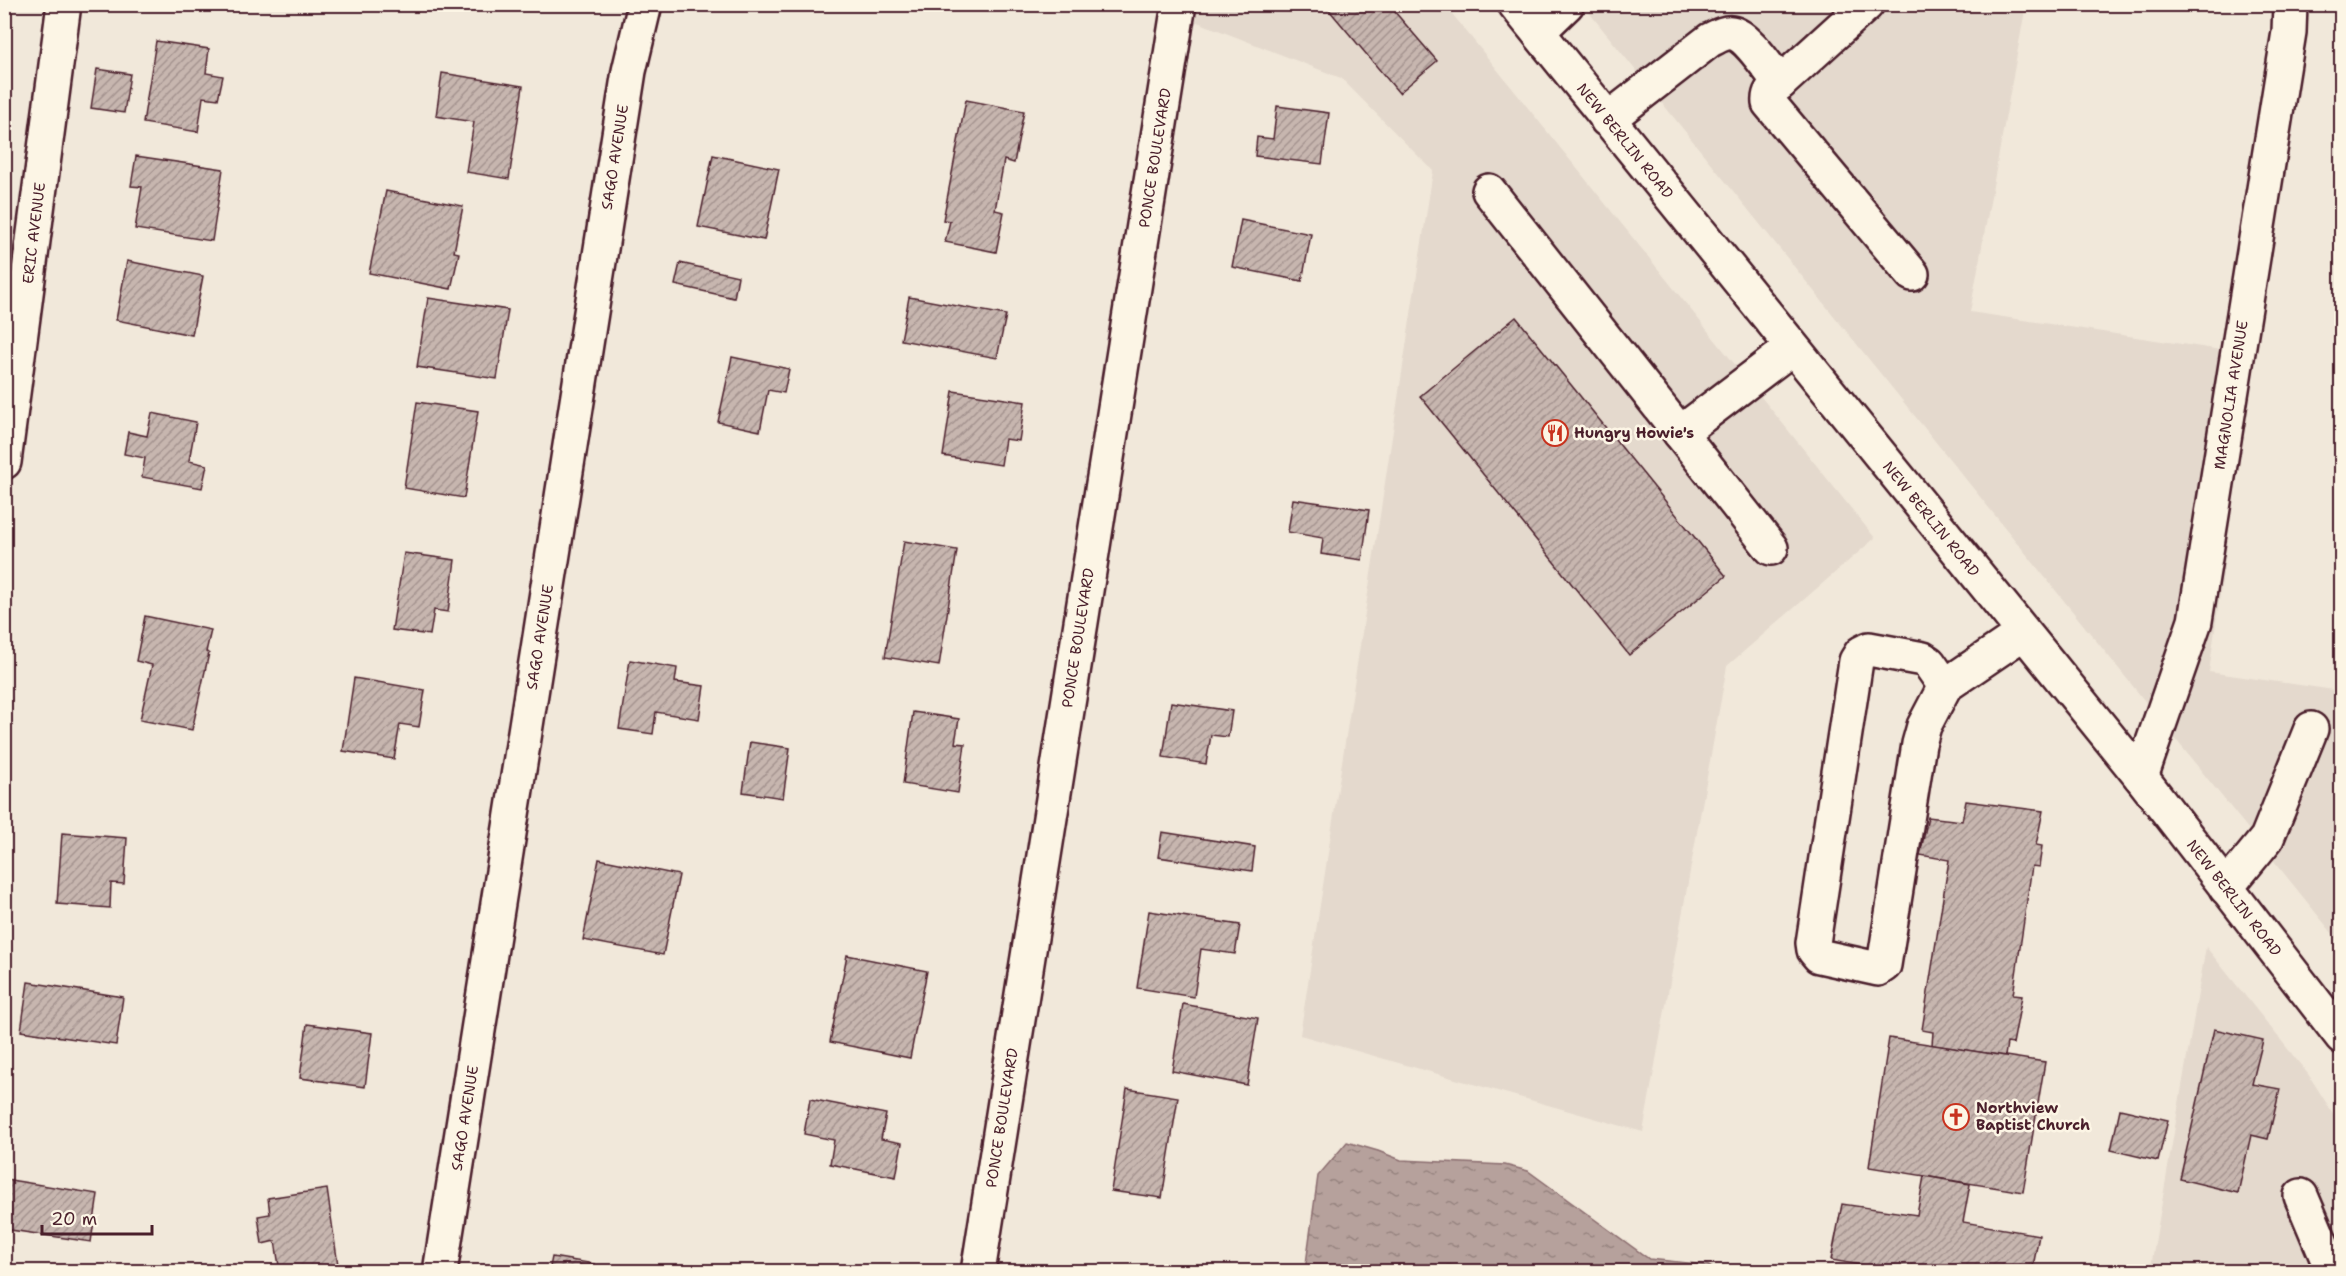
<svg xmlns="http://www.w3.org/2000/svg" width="2346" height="1276" font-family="'Shantell Sans',sans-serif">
	<defs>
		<pattern id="water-ripples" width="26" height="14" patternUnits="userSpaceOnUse" patternTransform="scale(1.5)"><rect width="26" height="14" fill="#b6a19c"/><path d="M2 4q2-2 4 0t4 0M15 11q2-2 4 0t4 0" fill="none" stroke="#96837f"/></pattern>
		<pattern id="building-hatch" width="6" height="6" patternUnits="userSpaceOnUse" patternTransform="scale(1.5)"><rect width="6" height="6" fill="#c7b6af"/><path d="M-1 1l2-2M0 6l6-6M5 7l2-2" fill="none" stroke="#a4938f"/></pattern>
	</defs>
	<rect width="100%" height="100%" fill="#f1e8da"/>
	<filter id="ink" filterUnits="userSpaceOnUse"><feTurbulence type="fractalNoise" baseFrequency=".0167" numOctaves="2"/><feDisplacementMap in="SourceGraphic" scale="12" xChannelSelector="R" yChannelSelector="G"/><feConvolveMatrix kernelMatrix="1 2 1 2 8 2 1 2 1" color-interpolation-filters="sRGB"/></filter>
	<g filter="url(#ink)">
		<g fill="#e4d9cd">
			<polygon points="1159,4 1445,5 1875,538 1727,666 1643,1132 1300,1035 1433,171 1341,78 1159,7"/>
			<polygon points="1583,5 2026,5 1970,312 2254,355 2209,672 2341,691 2341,944"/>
			<polygon points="2206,947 2308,1074 2341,1126 2341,1271 2150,1272"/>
		</g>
		<polygon fill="url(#water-ripples)" stroke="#8b6d6f" stroke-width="1.5" points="1347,1142 1378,1151 1401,1160 1505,1165 1528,1171 1649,1259 1707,1265 1717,1271 1305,1271 1318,1176"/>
		<g fill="url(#building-hatch)" stroke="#4a1f2b" stroke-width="1.5">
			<polygon points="1324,4 1388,4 1437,61 1399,93"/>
			<polygon points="156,41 209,49 206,73 223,76 218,99 203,97 198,132 143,123"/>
			<polygon points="97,69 130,74 124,113 91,108"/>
			<polygon points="442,73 523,86 509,179 466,172 474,122 436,116"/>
			<polygon points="966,100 1024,111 1014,163 1004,160 995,210 1004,212 996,252 945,242 950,221 943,220"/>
			<polygon points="1277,106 1329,113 1322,164 1255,156 1257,137 1273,139"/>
			<polygon points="713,155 779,169 764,240 698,227"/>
			<polygon points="136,156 223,169 212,241 135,229 142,187 131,186"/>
			<polygon points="386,191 463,206 454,252 459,253 451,289 369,273"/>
			<polygon points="1241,220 1311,234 1302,281 1232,267"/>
			<polygon points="127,261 203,276 192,335 116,320"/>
			<polygon points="680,263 738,276 734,298 675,285"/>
			<polygon points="909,297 1006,315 997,358 901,340"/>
			<polygon points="428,298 508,310 497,379 417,367"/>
			<polygon points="1516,317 1726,576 1629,655 1420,396"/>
			<polygon points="732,357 789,369 784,393 768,390 760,431 718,422"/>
			<polygon points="953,391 1025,402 1019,441 1005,439 1001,465 943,456"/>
			<polygon points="417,402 478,411 464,498 404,488"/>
			<polygon points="152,413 196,422 189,461 207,465 202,488 142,477 145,458 124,454 128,432 147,436"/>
			<polygon points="1293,499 1369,510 1362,560 1321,554 1323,538 1288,532"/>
			<polygon points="904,541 957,550 939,666 885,657"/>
			<polygon points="404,553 455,560 448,612 434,610 430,635 392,630"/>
			<polygon points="145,616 211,630 206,652 209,653 192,730 140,720 152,665 136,661"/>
			<polygon points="630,660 677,668 675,682 704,686 699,719 656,712 653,734 619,729"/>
			<polygon points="354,678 425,690 419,727 400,724 394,759 343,751"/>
			<polygon points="1171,702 1232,711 1228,737 1211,735 1206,764 1163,757"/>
			<polygon points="913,712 959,719 955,743 965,744 958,793 903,784"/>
			<polygon points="750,742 790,748 783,798 743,792"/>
			<polygon points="1966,801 2043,811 2036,845 2042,846 2039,867 2032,866 2013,995 2022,996 2013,1044 2007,1043 2005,1056 1932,1045 1933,1032 1922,1030 1949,860 1920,855 1928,817 1962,821"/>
			<polygon points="1162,832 1255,847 1252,871 1158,857"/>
			<polygon points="62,833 127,838 124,884 111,883 110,908 57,904"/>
			<polygon points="599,859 679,875 663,955 583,940"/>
			<polygon points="1149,911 1240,925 1235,954 1201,949 1194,997 1137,988"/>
			<polygon points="847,955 927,971 910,1058 830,1042"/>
			<polygon points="28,982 123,997 116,1045 21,1031"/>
			<polygon points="1183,1004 1258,1018 1247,1085 1172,1071"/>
			<polygon points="307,1024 372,1033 365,1087 300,1078"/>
			<polygon points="2214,1029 2263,1040 2252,1084 2280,1089 2268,1139 2251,1135 2238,1193 2180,1179"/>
			<polygon points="1889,1038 2045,1062 2023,1192 1869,1167"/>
			<polygon points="1127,1089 1178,1097 1162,1198 1111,1191"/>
			<polygon points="810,1099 886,1114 881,1139 902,1143 896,1177 830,1164 834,1140 804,1134"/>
			<polygon points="2120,1109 2168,1120 2158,1161 2111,1150"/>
			<polygon points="1924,1176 1970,1184 1963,1222 2039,1235 2032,1272 1900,1272 1831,1260 1842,1204 1917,1215"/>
			<polygon points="4,1179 98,1194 91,1242 4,1229"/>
			<polygon points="327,1189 339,1272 280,1272 275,1241 262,1244 258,1216 270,1214 268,1198"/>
			<polygon points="552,1257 595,1264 593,1272 549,1272"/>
		</g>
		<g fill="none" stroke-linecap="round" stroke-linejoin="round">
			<defs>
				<g id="minor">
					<polyline points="1515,4 2141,777 2342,1037"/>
					<polyline points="1538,32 1567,4"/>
					<path d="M1780,83C1772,89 1768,93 1769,103L1912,274"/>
					<path d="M1607,120L1710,40C1717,37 1724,32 1732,33C1747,35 1770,71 1780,83L1867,4"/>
					<polyline points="1489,191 1771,548"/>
					<polyline points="1680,433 1792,348"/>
					<polyline points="4,462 64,4"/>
					<polyline points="1945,686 1929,663 1923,659 1869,649 1861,653 1856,661 1813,943 1814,950 1819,956 1878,969 1884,965 1919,744 1924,726 1945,686 2023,633"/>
					<polyline points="2141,777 2195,621 2289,32 2290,4"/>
					<polyline points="2226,888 2267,838 2311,729"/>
					<polyline points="2301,1196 2328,1260 2335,1263 2342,1261"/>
					<polyline points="440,1272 629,71 645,4"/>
					<polyline points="978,1272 1179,4"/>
				</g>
			</defs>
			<use href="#minor" stroke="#4a1f2b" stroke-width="38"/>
			<use href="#minor" stroke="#fcf5e5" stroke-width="33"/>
		</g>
	</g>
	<defs>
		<symbol id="restaurant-ring" viewBox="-11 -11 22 22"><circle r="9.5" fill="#fcf5e5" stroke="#c8321e" stroke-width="1.5"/><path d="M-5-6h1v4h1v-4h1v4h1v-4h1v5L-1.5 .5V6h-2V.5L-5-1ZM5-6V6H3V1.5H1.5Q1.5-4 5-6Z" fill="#c8321e"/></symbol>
		<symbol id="church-ring" viewBox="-11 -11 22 22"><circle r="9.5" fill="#fcf5e5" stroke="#c8321e" stroke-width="1.5"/><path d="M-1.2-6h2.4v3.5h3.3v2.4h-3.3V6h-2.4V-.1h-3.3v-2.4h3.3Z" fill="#c8321e"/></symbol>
	</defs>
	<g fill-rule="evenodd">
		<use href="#restaurant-ring" x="1540" y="418" width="30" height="30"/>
		<use href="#church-ring" x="1941" y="1102" width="30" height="30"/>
	</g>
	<g text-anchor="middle" stroke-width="5" stroke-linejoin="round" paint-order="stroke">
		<g font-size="15" fill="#4a1f2b" stroke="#fcf5e5">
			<text transform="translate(1625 141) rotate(51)" y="5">NEW BERLIN ROAD</text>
			<text transform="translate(615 157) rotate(-81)" y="5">SAGO AVENUE</text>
			<text transform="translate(1155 158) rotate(-81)" y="5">PONCE BOULEVARD</text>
			<text transform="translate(34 233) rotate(-83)" y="5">ERIC AVENUE</text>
			<text transform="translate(2231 395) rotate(-81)" y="5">MAGNOLIA AVENUE</text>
			<text transform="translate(1931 519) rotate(51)" y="5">NEW BERLIN ROAD</text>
			<text transform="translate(540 637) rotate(-81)" y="5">SAGO AVENUE</text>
			<text transform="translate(1078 638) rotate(-81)" y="5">PONCE BOULEVARD</text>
			<text transform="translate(2234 898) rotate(52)" y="5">NEW BERLIN ROAD</text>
			<text transform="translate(465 1118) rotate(-81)" y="5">SAGO AVENUE</text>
			<text transform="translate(1002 1118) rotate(-81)" y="5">PONCE BOULEVARD</text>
		</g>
		<g font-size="15" font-weight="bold" fill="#4a1f2b" stroke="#fcf5e5" text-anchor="start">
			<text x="1574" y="438">Hungry Howie's</text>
			<text x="1976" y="1113">Northview<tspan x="1976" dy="17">Baptist Church</tspan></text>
		</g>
	</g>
	<rect width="2346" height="1276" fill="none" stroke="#fcf5e5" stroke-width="24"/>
	<rect x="12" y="12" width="2322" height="1252" fill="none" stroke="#4a1f2b" stroke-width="2" filter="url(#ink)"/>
	<path d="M42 1225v9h110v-9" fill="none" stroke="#4a1f2b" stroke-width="3"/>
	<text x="51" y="1225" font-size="18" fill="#4a1f2b" stroke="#fcf5e5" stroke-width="4.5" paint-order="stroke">20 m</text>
</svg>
